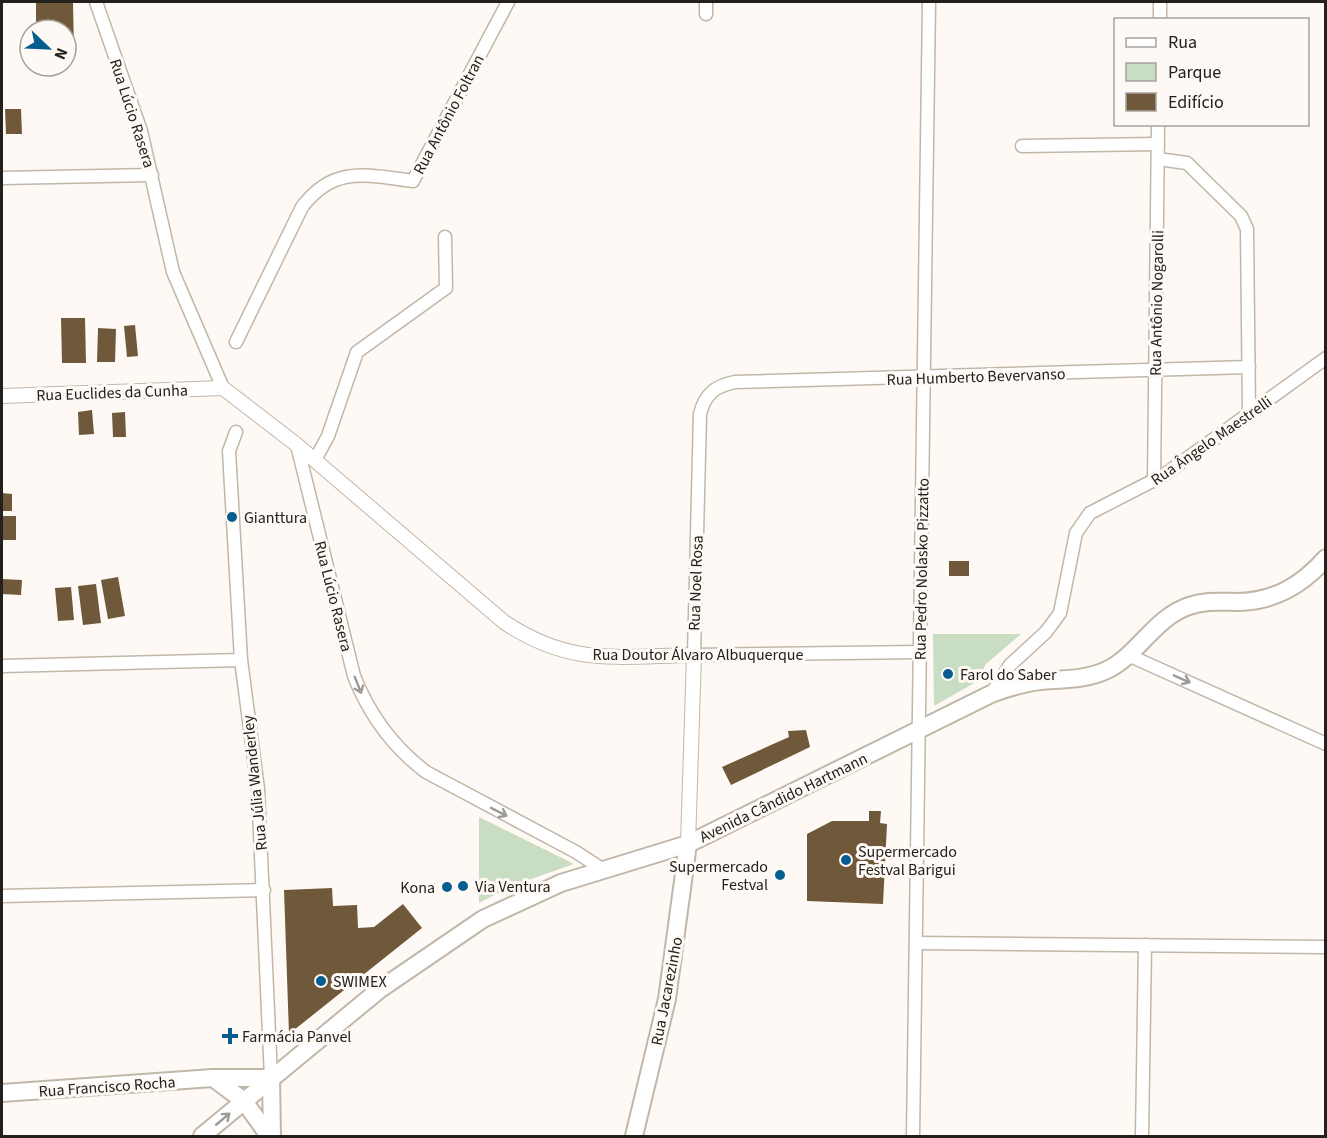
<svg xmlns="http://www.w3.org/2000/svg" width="1327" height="1138" font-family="'Source Sans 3',sans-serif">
	<rect width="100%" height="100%" fill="#fef9f4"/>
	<g fill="#c9ddc3">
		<polygon points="933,634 1021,634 986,664 976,682 934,706"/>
		<polygon points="479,817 574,864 514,885 479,903"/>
	</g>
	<g fill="#6f593a">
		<polygon points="36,2 73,2 74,51 66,51 66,30 36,30"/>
		<polygon points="5,109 21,109 22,134 6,134"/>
		<polygon points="61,318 85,318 86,363 62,363"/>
		<polygon points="135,325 138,356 127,357 124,326"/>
		<polygon points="98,328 116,329 115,362 97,362"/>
		<polygon points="92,410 94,434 79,435 78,412"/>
		<polygon points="125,412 126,437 113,437 112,413"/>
		<polygon points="2,493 12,494 12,511 2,511"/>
		<rect x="2" y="516" width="14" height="24"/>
		<rect x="949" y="561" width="20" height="15"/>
		<polygon points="118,577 125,616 108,619 101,580"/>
		<polygon points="2,579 22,580 21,595 2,594"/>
		<polygon points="96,584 101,623 83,625 78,586"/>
		<polygon points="71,587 74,620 58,621 55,588"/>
		<polygon points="806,730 810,747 731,785 722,767 789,737 788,731"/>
		<polygon points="869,811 881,811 880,823 887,824 883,904 807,901 807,834 832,821 869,821"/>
		<polygon points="332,888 333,906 357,905 358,928 374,927 403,904 422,928 289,1034 284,890"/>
	</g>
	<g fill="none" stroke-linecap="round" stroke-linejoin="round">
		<defs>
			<g id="minor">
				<polyline points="96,2 141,131 173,272 223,388"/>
				<polyline points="706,14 706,2"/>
				<polyline points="1160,20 1160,2"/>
				<polyline points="1022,146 1158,144"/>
				<polyline points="1158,159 1187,163 1241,216 1247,229 1249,413"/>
				<polyline points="2,178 152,175"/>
				<path d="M236,342L302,207C334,165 366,175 413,181L508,2"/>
				<polyline points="236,432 229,451 241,660 258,789 271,1078"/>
				<path d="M297,445L354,676C369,714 393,747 426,772L576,852L602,869"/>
				<polyline points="315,460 328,436 357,352 446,288 445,237"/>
				<polyline points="1154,481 1158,124"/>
				<path d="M920,652L694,655L700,414C705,394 715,386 735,382L1249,367"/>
				<polyline points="1128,655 1326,744"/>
				<polyline points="2,666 241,660"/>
				<polyline points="991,694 1010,665 1046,632 1060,613 1076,533 1090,513 1164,475 1326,358"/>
				<polyline points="2,896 264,890"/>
				<polyline points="916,943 1326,947"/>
				<polyline points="913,1136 929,2"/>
				<polyline points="1142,1136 1145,945"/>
			</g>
			<path id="tertiary" d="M2,396L223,388L297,445L504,622C571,667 617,656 694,655L688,844"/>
			<g id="secondary">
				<polyline points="213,1078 244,1101 269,1136"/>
				<polyline points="271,1078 272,1136"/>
				<polyline points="2,1093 213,1078 271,1078"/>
				<path d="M202,1136L379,990L483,919L561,883L688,844L991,694C1007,688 1023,683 1040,681C1062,679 1086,680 1107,670C1139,654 1154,618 1189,606C1206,600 1222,602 1239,602C1275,601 1302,585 1326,558"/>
				<polyline points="634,1136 667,999 688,844"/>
			</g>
		</defs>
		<use href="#minor" stroke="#c1b7a9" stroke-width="15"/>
		<use href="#tertiary" stroke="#c1b7a9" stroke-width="16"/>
		<use href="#secondary" stroke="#c1b7a9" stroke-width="20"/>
		<use href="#minor" stroke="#fff" stroke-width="12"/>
		<use href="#tertiary" stroke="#fff" stroke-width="14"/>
		<use href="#secondary" stroke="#fff" stroke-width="16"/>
	</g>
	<defs><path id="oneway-shaft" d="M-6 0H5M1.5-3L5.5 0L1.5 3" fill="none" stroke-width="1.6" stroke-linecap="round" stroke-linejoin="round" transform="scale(1.5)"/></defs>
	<g stroke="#9c9b98">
		<use href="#oneway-shaft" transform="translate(1182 679) rotate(24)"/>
		<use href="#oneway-shaft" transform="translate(358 685) rotate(68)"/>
		<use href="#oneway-shaft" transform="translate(499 812) rotate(27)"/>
		<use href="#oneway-shaft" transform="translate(223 1119) rotate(-40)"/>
	</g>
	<g fill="#065e90" stroke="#fef9f4" stroke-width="2">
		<circle cx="232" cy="517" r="6"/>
		<circle cx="948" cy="674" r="6"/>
		<circle cx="846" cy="860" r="6"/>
		<circle cx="780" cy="875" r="6"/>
		<circle cx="463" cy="886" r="6"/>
		<circle cx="447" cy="887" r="6"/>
		<circle cx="321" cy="981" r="6"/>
		<path d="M227 1027h6v6h6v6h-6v6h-6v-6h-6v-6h6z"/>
	</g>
	<g text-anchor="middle" stroke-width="6" stroke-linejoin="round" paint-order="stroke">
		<g font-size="16" fill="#24201b" stroke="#fef9f4">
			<text transform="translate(133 113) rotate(72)" y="6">Rua Lúcio Rasera</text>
			<text transform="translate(448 114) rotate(-62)" y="6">Rua Antônio Foltran</text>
			<text transform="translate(1156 303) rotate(-89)" y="6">Rua Antônio Nogarolli</text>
			<text transform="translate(976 376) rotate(-2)" y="6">Rua Humberto Bevervanso</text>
			<text transform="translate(112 392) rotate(-2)" y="6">Rua Euclides da Cunha</text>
			<text transform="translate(1211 440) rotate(-35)" y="6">Rua Ângelo Maestrelli</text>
			<text transform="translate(921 569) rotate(-89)" y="6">Rua Pedro Nolasko Pizzatto</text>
			<text transform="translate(695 583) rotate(-88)" y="6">Rua Noel Rosa</text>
			<text transform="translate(334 596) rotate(76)" y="6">Rua Lúcio Rasera</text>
			<text x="698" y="660">Rua Doutor Álvaro Albuquerque</text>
			<text transform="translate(254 783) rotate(-96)" y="6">Rua Júlia Wanderley</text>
			<text transform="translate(783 797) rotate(-26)" y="6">Avenida Cândido Hartmann</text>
			<text transform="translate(666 991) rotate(-79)" y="6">Rua Jacarezinho</text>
			<text transform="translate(107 1086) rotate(-4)" y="6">Rua Francisco Rocha</text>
		</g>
		<g font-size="16" fill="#24201b" stroke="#fef9f4" text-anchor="start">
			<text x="244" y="523">Gianttura</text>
			<text x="960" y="680">Farol do Saber</text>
			<text x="858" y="857">Supermercado<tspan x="858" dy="18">Festval Barigui</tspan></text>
			<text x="768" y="872" text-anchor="end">Supermercado<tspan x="768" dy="18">Festval</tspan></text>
			<text x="475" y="892">Via Ventura</text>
			<text x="435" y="893" text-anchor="end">Kona</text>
			<text x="333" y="987">SWIMEX</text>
			<text x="242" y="1042">Farmácia Panvel</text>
		</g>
	</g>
	<rect width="1327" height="1138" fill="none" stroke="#24201b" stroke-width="6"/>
	<rect x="1114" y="18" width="195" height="108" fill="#fef9f4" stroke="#a7a29d" stroke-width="1.5"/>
	<rect x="1126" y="38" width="30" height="9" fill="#ffffff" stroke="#a7a29d" stroke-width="1.5"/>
	<text x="1168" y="48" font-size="18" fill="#24201b">Rua</text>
	<rect x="1126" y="63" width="30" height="18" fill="#c9ddc3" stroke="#a7a29d" stroke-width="1.5"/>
	<text x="1168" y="78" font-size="18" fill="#24201b">Parque</text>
	<rect x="1126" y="93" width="30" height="18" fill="#6f593a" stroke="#a7a29d" stroke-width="1.5"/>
	<text x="1168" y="108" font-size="18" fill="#24201b">Edifício</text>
	<g transform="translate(48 48) rotate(113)"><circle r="28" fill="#fef9f4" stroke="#a7a29d" stroke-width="1.5"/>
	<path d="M0-4.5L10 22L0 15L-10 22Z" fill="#065e90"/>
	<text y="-9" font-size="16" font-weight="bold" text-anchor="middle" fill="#24201b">N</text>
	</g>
</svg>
